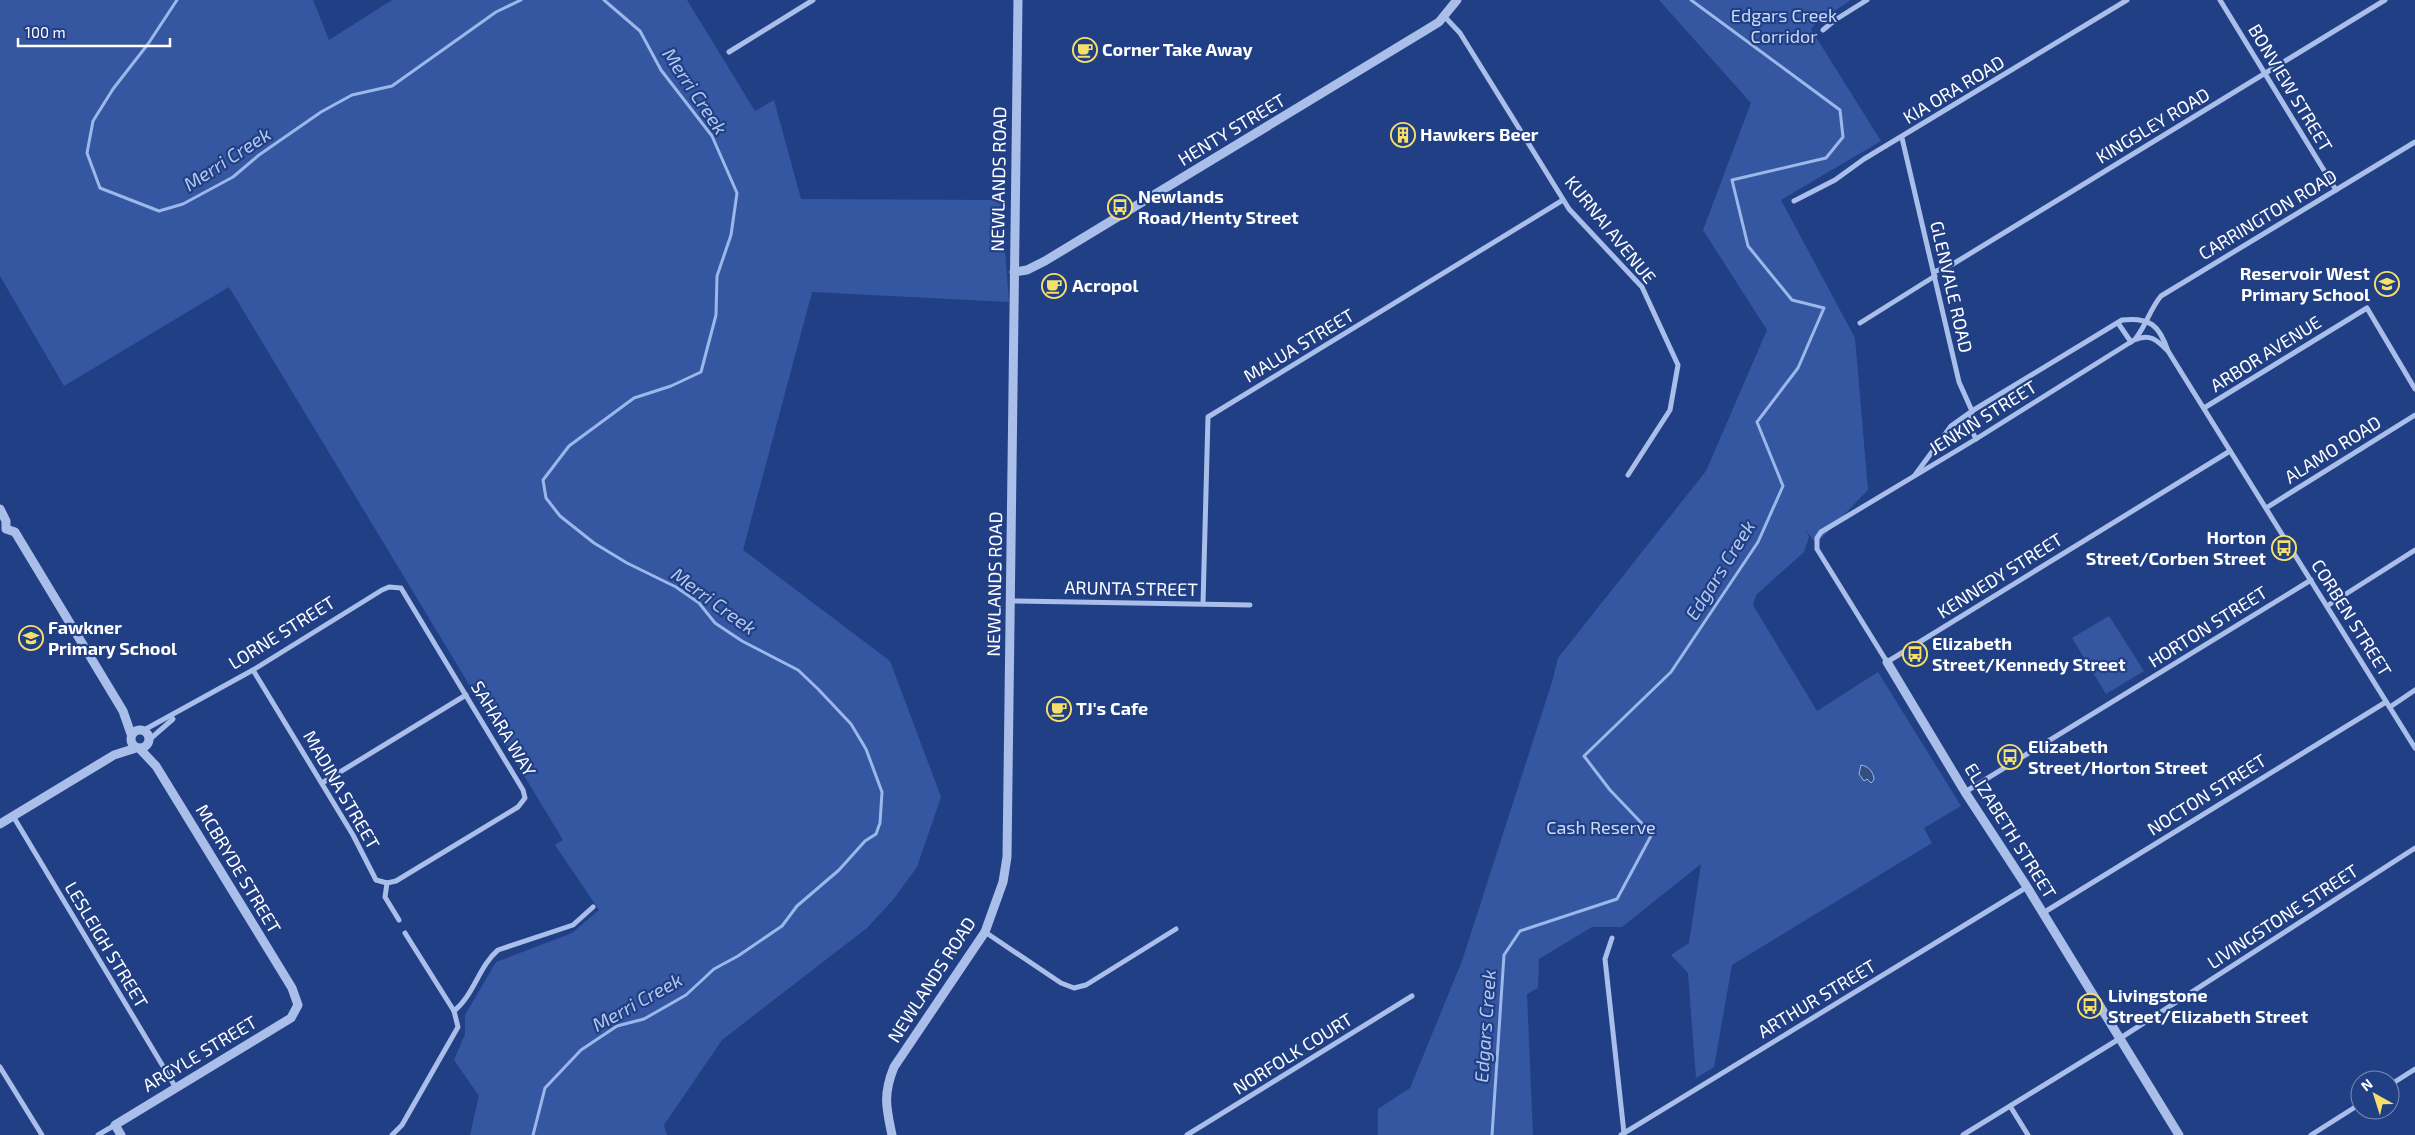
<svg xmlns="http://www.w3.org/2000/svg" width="2415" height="1135" font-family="'Exo 2',sans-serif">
	<rect width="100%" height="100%" fill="#213f84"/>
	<g fill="#3557a1">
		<polygon points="0,0 313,0 329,40 392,0 687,0 755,111 774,100 801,199 1001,200 1009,302 812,292 743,550 890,661 941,797 917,867 893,900 867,928 722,1040 664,1125 667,1135 470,1135 479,1096 454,1060 465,1034 465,1015 496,962 572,933 599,910 555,845 563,840 229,287 64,386 0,276"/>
		<path d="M1659,0H1851C1840,8 1817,20 1811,29L1881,141L1781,200L1855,338L1868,490L1816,544L1805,529L1809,537L1804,552L1756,595L1753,605L1817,711L1878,672L1961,806L1924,828L1932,843L1732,965L1714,1067L1696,1078L1688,973L1671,955L1689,943L1701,864L1622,927H1592L1539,959L1538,988L1527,994L1533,1135H1378V1109L1410,1088L1462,961L1552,682L1558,658L1706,471L1767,330L1703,230L1751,103Z"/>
		<polygon points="2109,616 2144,671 2106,694 2072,638"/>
	</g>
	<path fill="#364d7f" stroke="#9cb7ea" d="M1861,765C1868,766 1874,772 1874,780L1871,783L1867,779L1864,781L1859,774Z"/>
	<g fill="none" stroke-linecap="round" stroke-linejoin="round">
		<g stroke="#9cb7ea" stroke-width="3">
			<polyline points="177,0 148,44 113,89 93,121 87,153 100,188 159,211 183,204 233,177 259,155 321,112 352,95 392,86 496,12 521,0"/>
			<polyline points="533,1135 545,1088 581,1050 617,1026 644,1019 686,995 714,969 738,956 782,926 797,906 839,870 865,841 876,834 880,823 882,792 866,749 851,724 818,689 798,670 742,641 715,623 699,603 676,587 627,563 594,543 560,516 546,498 543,480 569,446 634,398 671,386 701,372 716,315 717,276 731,235 737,193 712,136 661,70 640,31 604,0"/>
			<polyline points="1492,1135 1504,955 1520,931 1617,899 1652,834 1610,790 1584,756 1671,672 1758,542 1783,486 1757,422 1798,368 1824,308 1792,300 1748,246 1732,180 1826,158 1843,137 1840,110 1691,0"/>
		</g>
		<g stroke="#a9bee9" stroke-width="5">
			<polyline points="2220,0 2336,190"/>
			<polyline points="1444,16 1460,33 1569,209 1642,287 1678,365 1670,410 1628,475"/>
			<polyline points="1823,30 1835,20 1867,0"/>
			<polyline points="729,52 813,0"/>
			<polyline points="1902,138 1959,382 1972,411 1969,425 1976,439"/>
			<polyline points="1794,201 1835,180 1864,159 2127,0"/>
			<polyline points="1934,272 1953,264 2385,0"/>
			<polyline points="1860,323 1935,276"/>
			<polyline points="2118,323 2131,342"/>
			<path d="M2136,338C2147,324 2150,309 2161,296L2415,142"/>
			<path d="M2168,351C2157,340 2150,333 2134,340L1976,439L1821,532L1817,538V549L1887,662L2230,451"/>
			<polyline points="2204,408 2367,308 2415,389"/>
			<path d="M1915,475L1951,426L1972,411L2122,320C2150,317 2159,325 2168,351L2415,748"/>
			<polyline points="2266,508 2415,415"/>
			<polyline points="1011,601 1250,605"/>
			<polyline points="1203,604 1208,417 1563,200"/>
			<polyline points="2327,606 2415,550"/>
			<polyline points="253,670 353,835 376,880 387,883"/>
			<polyline points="2390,707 2415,690"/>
			<polyline points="144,730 253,670 382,590 389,587 401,588 523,790 525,798 518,807 396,881 387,883"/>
			<polyline points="149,740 173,719"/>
			<polyline points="322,783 466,695"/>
			<polyline points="1965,792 2311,580"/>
			<polyline points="13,816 176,1088"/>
			<polyline points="387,883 385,897 399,920"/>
			<polyline points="2043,913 2386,702"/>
			<polyline points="985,932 1061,983 1074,988 1086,985 1176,929"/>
			<polyline points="1612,938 1605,959 1624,1133"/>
			<path d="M454,1011C474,995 479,966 498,950L573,925L593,907"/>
			<polyline points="0,1067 42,1135"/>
			<polyline points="2390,1085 2415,1069"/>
			<polyline points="2010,1106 2028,1135"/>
			<polyline points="98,1135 115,1125"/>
			<polyline points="392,1135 402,1125 458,1027 454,1011 405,933"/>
			<polyline points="1187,1135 1412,996"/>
			<polyline points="1621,1135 2027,887"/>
			<polyline points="1963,1135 2119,1039 2415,848"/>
			<polyline points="2311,1135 2360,1104"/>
		</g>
		<g stroke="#a9bee9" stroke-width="9">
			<polyline points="1014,272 1027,270 1045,261 1426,30 1439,22 1457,0"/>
			<polyline points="0,509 6,521 6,529 15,532 123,711 131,734"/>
			<polyline points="1887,662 1965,792 2027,887 2179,1135"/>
			<circle cx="140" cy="739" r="9"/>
			<polyline points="0,824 114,755 136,748"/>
			<polyline points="121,1135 115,1125 291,1018 298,1005 292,988 156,766 139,748"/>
			<path d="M892,1135C886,1107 883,1094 894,1067L985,932L1003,882L1007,857L1018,0"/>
		</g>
	</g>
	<defs>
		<symbol id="cafe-ring" viewBox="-11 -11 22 22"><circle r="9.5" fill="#213f84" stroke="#f6df6a" stroke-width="1.5"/><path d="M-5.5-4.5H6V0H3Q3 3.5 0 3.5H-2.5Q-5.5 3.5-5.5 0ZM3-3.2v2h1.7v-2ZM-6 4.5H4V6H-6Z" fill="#f6df6a"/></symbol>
		<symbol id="building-ring" viewBox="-11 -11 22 22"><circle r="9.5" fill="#213f84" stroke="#f6df6a" stroke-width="1.5"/><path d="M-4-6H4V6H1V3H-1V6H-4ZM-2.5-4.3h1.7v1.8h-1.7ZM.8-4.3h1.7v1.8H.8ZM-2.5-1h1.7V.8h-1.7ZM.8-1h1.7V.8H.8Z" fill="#f6df6a"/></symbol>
		<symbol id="bus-ring" viewBox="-11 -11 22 22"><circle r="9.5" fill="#213f84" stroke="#f6df6a" stroke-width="1.5"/><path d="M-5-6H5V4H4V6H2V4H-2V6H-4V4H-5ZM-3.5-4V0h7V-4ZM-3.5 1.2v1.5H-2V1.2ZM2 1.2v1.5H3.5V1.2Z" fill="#f6df6a"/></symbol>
		<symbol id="school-ring" viewBox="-11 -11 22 22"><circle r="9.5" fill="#213f84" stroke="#f6df6a" stroke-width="1.5"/><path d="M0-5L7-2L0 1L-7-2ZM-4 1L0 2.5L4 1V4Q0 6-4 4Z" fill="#f6df6a"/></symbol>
	</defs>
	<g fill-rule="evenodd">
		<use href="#cafe-ring" x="1071" y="36" width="28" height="28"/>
		<use href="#building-ring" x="1389" y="121" width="28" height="28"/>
		<use href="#bus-ring" x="1106" y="193" width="28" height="28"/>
		<use href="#school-ring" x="2373" y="270" width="28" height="28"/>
		<use href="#cafe-ring" x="1040" y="272" width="28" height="28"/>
		<use href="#bus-ring" x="2270" y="534" width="28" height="28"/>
		<use href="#school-ring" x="17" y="624" width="28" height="28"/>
		<use href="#bus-ring" x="1901" y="640" width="28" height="28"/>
		<use href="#cafe-ring" x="1045" y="695" width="28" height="28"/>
		<use href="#bus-ring" x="1996" y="743" width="28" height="28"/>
		<use href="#bus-ring" x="2076" y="992" width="28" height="28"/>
	</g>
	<g text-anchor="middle" stroke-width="4.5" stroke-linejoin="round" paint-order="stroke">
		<g font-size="18" fill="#cddbf7" stroke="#213f84">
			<text x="1784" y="22">Edgars Creek<tspan x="1784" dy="21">Corridor</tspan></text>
			<text x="1601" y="834">Cash Reserve</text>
		</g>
		<g font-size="18" font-weight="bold" fill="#fff" stroke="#213f84" text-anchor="start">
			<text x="1102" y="56">Corner Take Away</text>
			<text x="1420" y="141">Hawkers Beer</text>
			<text x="1138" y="203">Newlands<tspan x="1138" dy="21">Road/Henty Street</tspan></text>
			<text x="2370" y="280" text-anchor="end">Reservoir West<tspan x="2370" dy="21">Primary School</tspan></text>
			<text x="1072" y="292">Acropol</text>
			<text x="2266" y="544" text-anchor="end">Horton<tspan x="2266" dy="21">Street/Corben Street</tspan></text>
			<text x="48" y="634">Fawkner<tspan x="48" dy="21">Primary School</tspan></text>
			<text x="1932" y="650">Elizabeth<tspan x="1932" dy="21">Street/Kennedy Street</tspan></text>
			<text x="1076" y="715">TJ's Cafe</text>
			<text x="2028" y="753">Elizabeth<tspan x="2028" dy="21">Street/Horton Street</tspan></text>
			<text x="2108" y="1002">Livingstone<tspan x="2108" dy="21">Street/Elizabeth Street</tspan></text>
		</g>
		<g font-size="18" fill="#fff" stroke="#213f84">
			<text transform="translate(2290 88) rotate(59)" y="6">BONVIEW STREET</text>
			<text transform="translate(1954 90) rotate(-31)" y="6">KIA ORA ROAD</text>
			<text transform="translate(2153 126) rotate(-31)" y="6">KINGSLEY ROAD</text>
			<text transform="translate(1232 130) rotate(-31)" y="6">HENTY STREET</text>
			<text transform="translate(999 179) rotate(-89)" y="6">NEWLANDS ROAD</text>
			<text transform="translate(2268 215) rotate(-31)" y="6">CARRINGTON ROAD</text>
			<text transform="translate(1610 230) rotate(51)" y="6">KURNAI AVENUE</text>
			<text transform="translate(1951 287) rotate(77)" y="6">GLENVALE ROAD</text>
			<text transform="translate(1299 346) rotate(-31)" y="6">MALUA STREET</text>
			<text transform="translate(2266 354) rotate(-32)" y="6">ARBOR AVENUE</text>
			<text transform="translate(1983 418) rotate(-32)" y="6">JENKIN STREET</text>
			<text transform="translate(2333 450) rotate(-32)" y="6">ALAMO ROAD</text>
			<text transform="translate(2000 576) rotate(-32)" y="6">KENNEDY STREET</text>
			<text transform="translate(995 584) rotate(-89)" y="6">NEWLANDS ROAD</text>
			<text transform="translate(1131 589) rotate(1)" y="6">ARUNTA STREET</text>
			<text transform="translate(2351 618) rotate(58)" y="6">CORBEN STREET</text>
			<text transform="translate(2208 627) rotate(-32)" y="6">HORTON STREET</text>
			<text transform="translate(282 633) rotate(-32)" y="6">LORNE STREET</text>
			<text transform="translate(503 729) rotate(59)" y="6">SAHARA WAY</text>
			<text transform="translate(341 790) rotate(60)" y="6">MADINA STREET</text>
			<text transform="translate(2207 795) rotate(-32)" y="6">NOCTON STREET</text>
			<text transform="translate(2010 831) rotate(58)" y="6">ELIZABETH STREET</text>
			<text transform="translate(238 869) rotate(59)" y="6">MCBRYDE STREET</text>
			<text transform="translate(2283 917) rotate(-33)" y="6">LIVINGSTONE STREET</text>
			<text transform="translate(106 945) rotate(59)" y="6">LESLEIGH STREET</text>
			<text transform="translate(932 980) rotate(-57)" y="6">NEWLANDS ROAD</text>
			<text transform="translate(1817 999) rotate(-31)" y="6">ARTHUR STREET</text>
			<text transform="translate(200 1054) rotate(-31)" y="6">ARGYLE STREET</text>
			<text transform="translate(1293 1054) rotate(-32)" y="6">NORFOLK COURT</text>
		</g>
		<g font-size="19" font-style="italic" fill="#b4c8f0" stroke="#213f84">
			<text transform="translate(695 91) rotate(56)" y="7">Merri Creek</text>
			<text transform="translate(227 159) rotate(-33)" y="7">Merri Creek</text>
			<text transform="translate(1720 570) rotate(-58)" y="7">Edgars Creek</text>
			<text transform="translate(714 601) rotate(36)" y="7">Merri Creek</text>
			<text transform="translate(637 1002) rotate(-29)" y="7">Merri Creek</text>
			<text transform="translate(1485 1026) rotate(-86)" y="7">Edgars Creek</text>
		</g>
	</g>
	<g transform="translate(2375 1095) rotate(321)"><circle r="24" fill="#213f84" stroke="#7a8cb5"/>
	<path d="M0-4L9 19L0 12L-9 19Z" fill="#f6df6a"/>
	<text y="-8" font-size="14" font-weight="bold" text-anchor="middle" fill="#ffffff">N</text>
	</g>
	<path d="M18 38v8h152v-8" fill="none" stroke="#ffffff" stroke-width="2.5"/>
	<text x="25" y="38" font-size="15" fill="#ffffff" stroke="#213f84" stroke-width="4" paint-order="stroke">100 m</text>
</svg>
